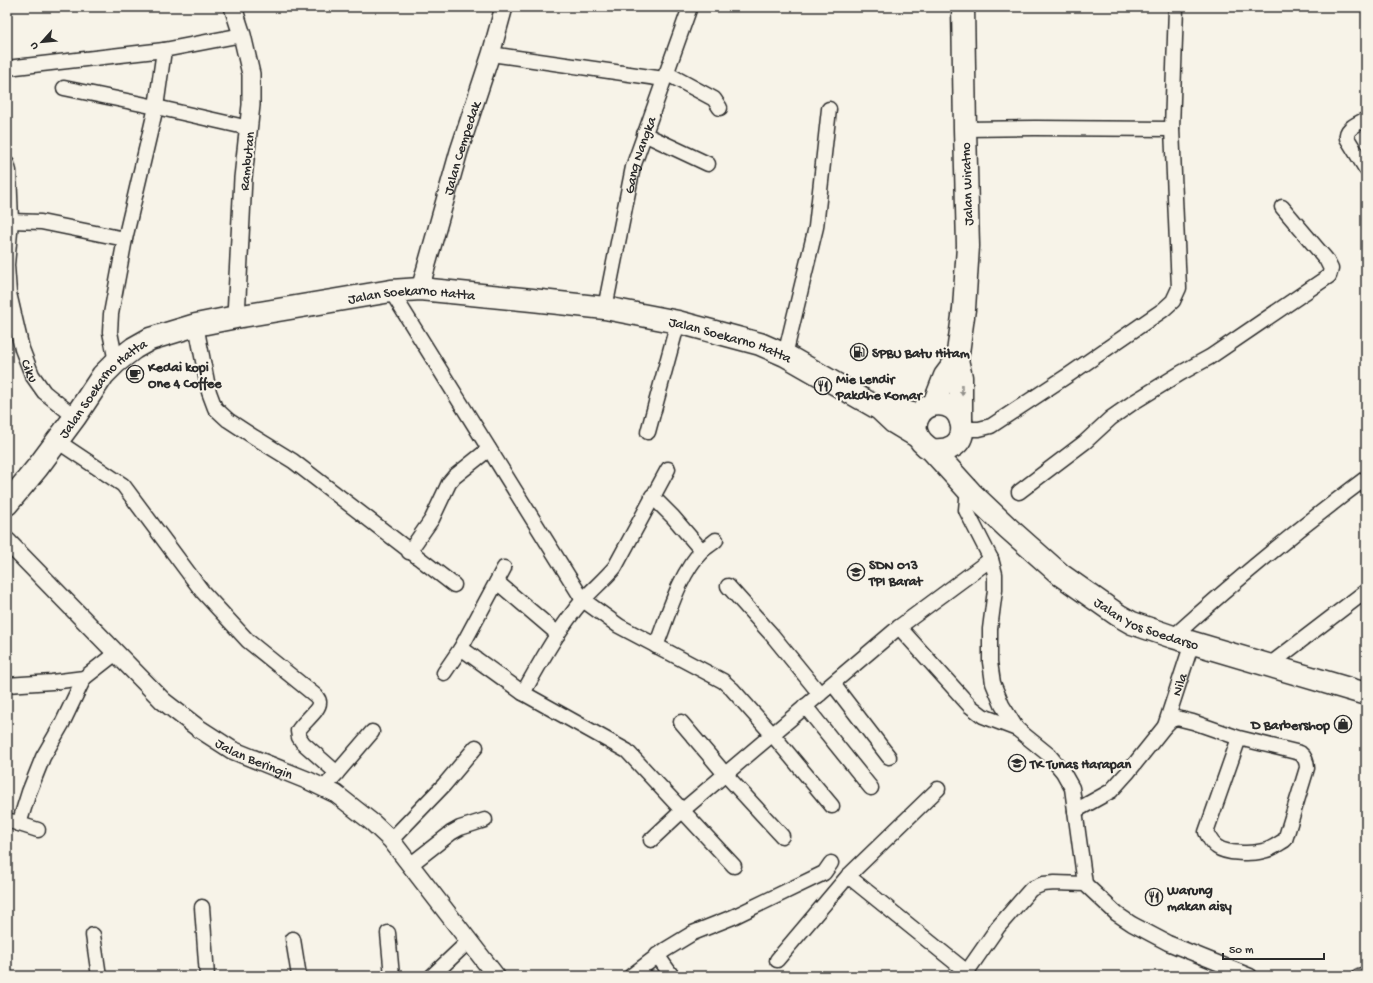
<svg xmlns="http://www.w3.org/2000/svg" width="1373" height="983" font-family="'Gochi Hand',sans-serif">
	<rect width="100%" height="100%" fill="#f7f3e8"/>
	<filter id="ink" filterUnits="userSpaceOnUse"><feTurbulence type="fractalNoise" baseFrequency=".025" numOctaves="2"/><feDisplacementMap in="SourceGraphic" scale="8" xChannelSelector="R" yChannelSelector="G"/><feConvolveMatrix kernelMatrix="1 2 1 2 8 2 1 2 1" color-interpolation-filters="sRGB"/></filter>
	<g filter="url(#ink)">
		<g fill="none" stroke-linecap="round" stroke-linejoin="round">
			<defs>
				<g id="minor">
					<polyline points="491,54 664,79"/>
					<polyline points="7,68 164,50 242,35"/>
					<polyline points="666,73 714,99 720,108"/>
					<polyline points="64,88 156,107 249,128"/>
					<path d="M1366,119C1358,124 1345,128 1347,138L1366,169"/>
					<polyline points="965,129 1035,128 1172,129"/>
					<polyline points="644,134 708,164"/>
					<path id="s1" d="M7,164L9,171L11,221L7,265L9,293L22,349L32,375L44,392L75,417"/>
					<polyline points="11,221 41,222 125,239"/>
					<polyline points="391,291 583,600 619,626 723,681 732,689 772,734 832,806"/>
					<path id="s2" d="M605,308L633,167L690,7"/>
					<polyline points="196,325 209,392 215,408 228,420 254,437 293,461 454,585"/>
					<polyline points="785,355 816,227 829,109"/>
					<polyline points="116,362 110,332 111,314 125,239 156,107 164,50"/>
					<polyline points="962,429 979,429 991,426 1070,374 1163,310 1173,301 1179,288 1172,129 1176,7"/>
					<polyline points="648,432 678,322"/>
					<path d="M57,441L123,485L202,591L248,641L316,696C317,698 319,699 319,702C320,710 302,723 298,731L299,737L303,743L337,773"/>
					<polyline points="1019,492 1085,442 1111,418 1134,402 1181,373 1210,357 1329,276 1331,269 1326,259 1282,207"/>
					<polyline points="971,493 967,499 966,510 991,559 995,574 995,590 990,629 990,662 993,683 1002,705 1017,729 1049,755 1063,772 1072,788 1085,884"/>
					<polyline points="652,496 673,517 702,551"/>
					<polyline points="409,552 432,519 449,483 454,477 489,449"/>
					<polyline points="497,582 558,634"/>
					<polyline points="728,586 772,635 820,694"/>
					<polyline points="899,627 970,706 983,716 1017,729"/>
					<path d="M1173,637C1235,581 1299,528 1366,478"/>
					<path d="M656,646C668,616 679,574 702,551C706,547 712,544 716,540"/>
					<polyline points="461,648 523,693 627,751 734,866"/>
					<polyline points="1268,666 1366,591"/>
					<polyline points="444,673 461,648 504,568"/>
					<polyline points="833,684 889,757"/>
					<polyline points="7,685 52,682 84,678 116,653"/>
					<path d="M523,693C541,661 559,628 583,600C593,589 605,579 615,567L668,469"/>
					<polyline points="805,706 871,788"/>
					<polyline points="681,722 725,774 782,836"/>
					<path id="s3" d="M1165,726L1192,643"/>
					<polyline points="324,788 372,732"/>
					<path d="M1075,811L1111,791L1129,771L1165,726L1171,720L1177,718L1193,722L1239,738L1300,753C1305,757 1307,761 1307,768L1285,840C1278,844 1271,850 1263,851C1252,854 1226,854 1217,847C1211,843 1209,837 1206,832L1239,738"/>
					<polyline points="7,820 38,830"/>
					<polyline points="19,824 29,792 43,757 62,724 84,678"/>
					<polyline points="391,840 444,785 476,747"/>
					<polyline points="651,840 683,810 899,627 991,559"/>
					<polyline points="410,865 451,833 460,828 485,820"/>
					<polyline points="848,876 967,972"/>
					<polyline points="202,907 207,976"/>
					<polyline points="388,933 392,976"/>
					<polyline points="93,935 99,976"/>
					<polyline points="293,939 299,976"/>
					<polyline points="657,955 672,976"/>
					<polyline points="777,960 848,876 938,789"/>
					<polyline points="432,976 469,941"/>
					<polyline points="631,976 665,950 693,933 733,917 824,873 831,863"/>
					<polyline points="964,976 998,927 1031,889 1043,884 1055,883 1085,884 1117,914 1132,924 1168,943 1250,976"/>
					<polyline points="1359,976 1366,974"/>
				</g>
				<g id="tertiary">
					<polyline points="233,7 242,35 251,74 251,105 243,178 236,317"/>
					<path id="s4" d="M420,289L459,151L491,54L504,7"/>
					<path id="s5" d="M7,541L163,701L198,728L232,750L309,781L336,794L373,823L391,840L496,976"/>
				</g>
				<g id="secondary">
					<polyline points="876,407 893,423 918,438"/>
					<polyline points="876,407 899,409 919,415"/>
				</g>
				<g id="primary">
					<path id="s6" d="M7,504L37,468L75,417L103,375L116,362L134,348L150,339L196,325L236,317L391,291L420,289L532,300L605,308L678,322L760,344L785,355L876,407"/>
				</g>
				<g id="trunk">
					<polyline points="934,404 945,376 957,360"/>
					<polyline points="961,421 961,377 957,360 964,309 968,246 965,129 963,7"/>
					<path id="s7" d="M932,450C948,452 964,445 962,426C961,419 958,412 952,408C925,392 897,430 932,450L971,493L1008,528L1061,575L1118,615L1132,623L1173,637L1366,694"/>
				</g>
			</defs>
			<use href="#minor" stroke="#2b2b2b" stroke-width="17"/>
			<use href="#tertiary" stroke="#2b2b2b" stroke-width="20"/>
			<use href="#secondary" stroke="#2b2b2b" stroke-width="23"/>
			<use href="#primary" stroke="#2b2b2b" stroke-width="25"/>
			<use href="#trunk" stroke="#2b2b2b" stroke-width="25"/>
			<use href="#minor" stroke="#f7f3e8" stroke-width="14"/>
			<use href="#tertiary" stroke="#f7f3e8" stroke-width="17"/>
			<use href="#secondary" stroke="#f7f3e8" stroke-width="20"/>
			<use href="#primary" stroke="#f7f3e8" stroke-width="22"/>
			<use href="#trunk" stroke="#f7f3e8" stroke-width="22"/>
		</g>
		<defs><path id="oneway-solid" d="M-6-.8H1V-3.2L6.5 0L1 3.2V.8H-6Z"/></defs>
		<use fill="#918f8a" href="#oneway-solid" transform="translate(962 390) rotate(89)"/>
	</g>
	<defs>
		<symbol id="fuel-ring" viewBox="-11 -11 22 22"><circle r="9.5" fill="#f7f3e8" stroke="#2b2b2b" stroke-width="1.5"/><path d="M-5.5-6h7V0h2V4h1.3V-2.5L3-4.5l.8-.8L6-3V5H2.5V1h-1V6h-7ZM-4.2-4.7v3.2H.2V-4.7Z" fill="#2b2b2b"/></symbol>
		<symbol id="cafe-ring" viewBox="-11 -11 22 22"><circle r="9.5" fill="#f7f3e8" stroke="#2b2b2b" stroke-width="1.5"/><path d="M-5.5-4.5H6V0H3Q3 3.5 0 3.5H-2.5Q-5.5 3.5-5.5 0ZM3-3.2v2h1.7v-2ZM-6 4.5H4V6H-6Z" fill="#2b2b2b"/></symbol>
		<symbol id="restaurant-ring" viewBox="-11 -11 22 22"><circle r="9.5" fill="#f7f3e8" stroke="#2b2b2b" stroke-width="1.5"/><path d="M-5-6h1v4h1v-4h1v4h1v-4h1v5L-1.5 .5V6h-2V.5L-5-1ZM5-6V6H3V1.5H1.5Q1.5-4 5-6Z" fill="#2b2b2b"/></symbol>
		<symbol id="school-ring" viewBox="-11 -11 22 22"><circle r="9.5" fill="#f7f3e8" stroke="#2b2b2b" stroke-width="1.5"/><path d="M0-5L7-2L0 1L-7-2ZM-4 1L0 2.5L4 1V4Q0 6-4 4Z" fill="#2b2b2b"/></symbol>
		<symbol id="shop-ring" viewBox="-11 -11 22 22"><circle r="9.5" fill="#f7f3e8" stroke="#2b2b2b" stroke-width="1.5"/><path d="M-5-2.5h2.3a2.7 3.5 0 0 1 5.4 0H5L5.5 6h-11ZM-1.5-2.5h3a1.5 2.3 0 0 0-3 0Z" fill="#2b2b2b"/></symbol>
	</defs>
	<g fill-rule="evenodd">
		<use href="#fuel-ring" x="849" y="342" width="20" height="20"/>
		<use href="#cafe-ring" x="125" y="364" width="20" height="20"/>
		<use href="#restaurant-ring" x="813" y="376" width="20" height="20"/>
		<use href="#school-ring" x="846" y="562" width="20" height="20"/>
		<use href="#shop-ring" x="1333" y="714" width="20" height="20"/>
		<use href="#school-ring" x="1007" y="753" width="20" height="20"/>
		<use href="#restaurant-ring" x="1144" y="887" width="20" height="20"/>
	</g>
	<g text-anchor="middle" stroke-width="4" stroke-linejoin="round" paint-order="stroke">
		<g font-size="14" fill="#2b2b2b" stroke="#f7f3e8">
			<text dy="5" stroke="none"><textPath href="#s4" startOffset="147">Jalan Cempedak</textPath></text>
			<text dy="5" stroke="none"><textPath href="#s2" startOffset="157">Gang Nangka</textPath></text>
			<text transform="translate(246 161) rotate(-84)" y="5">Rambutan</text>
			<text transform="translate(966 184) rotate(-92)" y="5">Jalan Wiratno</text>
			<text dy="5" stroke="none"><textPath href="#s6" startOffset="487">Jalan Soekarno Hatta</textPath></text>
			<text dy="5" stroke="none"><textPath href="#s6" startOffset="811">Jalan Soekarno Hatta</textPath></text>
			<text dy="5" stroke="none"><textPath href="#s1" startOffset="210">Ciku</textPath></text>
			<text dy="5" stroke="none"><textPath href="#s6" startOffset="151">Jalan Soekarno Hatta</textPath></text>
			<text dy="5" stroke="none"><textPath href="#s7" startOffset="425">Jalan Yos Soedarso</textPath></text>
			<text dy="5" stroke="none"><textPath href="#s3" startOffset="44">Nila</textPath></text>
			<text dy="5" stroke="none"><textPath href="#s5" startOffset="332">Jalan Beringin</textPath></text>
		</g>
		<g font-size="14" font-weight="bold" fill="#2b2b2b" stroke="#f7f3e8" text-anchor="start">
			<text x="872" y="357">SPBU Batu Hitam</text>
			<text x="148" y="371">Kedai kopi<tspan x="148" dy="16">One 4 Coffee</tspan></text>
			<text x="836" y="383">Mie Lendir<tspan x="836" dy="16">Pakdhe Komar</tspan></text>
			<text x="869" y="569">SDN 013<tspan x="869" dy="16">TPI Barat</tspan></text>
			<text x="1330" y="729" text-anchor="end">D Barbershop</text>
			<text x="1030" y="768">TK Tunas Harapan</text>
			<text x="1167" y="894">Warung<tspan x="1167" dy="16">makan aisy</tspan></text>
		</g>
	</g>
	<rect width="1373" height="983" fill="none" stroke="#f7f3e8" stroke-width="24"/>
	<rect x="12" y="12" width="1349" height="959" fill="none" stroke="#2b2b2b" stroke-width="1.5" filter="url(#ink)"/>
	<g transform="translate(42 42) rotate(243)" stroke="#f7f3e8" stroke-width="3" paint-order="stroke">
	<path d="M0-3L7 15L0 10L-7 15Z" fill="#2b2b2b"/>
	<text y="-6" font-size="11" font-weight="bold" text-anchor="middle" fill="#2b2b2b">U</text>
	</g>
	<path d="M1223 953v6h101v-6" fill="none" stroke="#2b2b2b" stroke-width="2"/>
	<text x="1229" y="953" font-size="12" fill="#2b2b2b" stroke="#f7f3e8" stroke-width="3" paint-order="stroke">50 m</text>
</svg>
